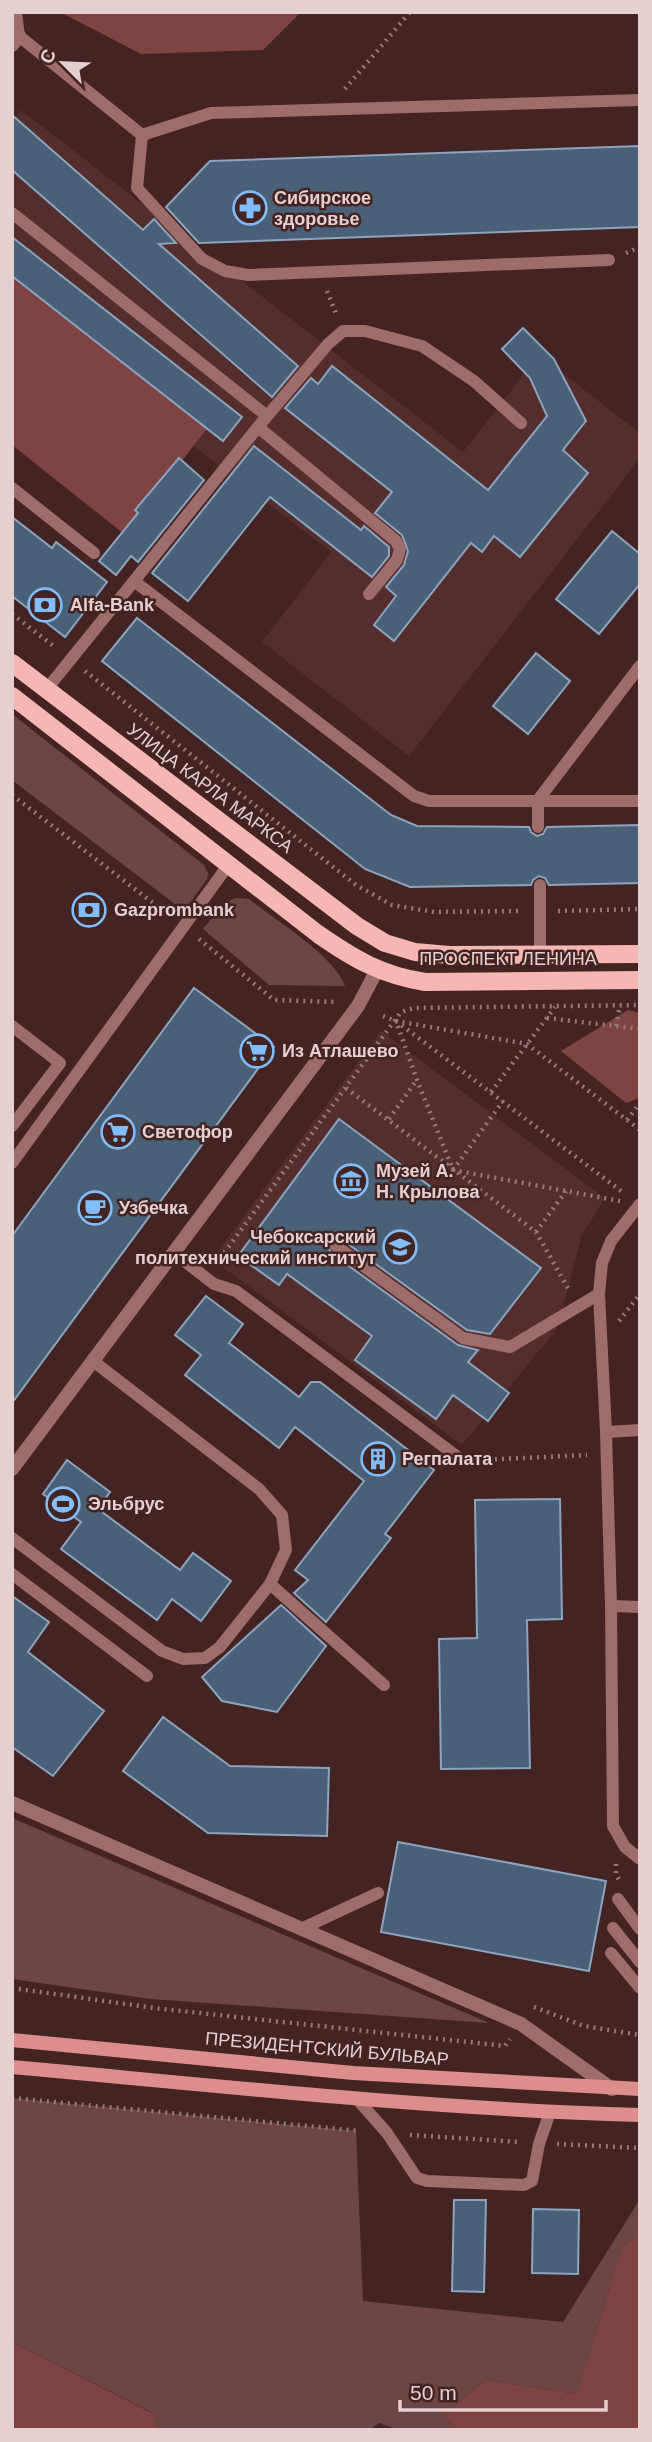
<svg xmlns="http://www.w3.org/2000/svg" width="652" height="2442" font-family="Arial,sans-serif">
	<rect width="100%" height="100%" fill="#432423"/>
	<g fill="#532e2d">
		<polygon points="21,110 463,452 539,355 640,433 640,458 409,756 262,642 331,552 194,446 222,410 12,247 12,122"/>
		<polygon points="381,1031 605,1198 582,1235 557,1329 462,1445 212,1259"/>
	</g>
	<g fill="#6b4645">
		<polygon points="12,714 204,865 208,873 207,879 184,911 12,780"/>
		<path d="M236,898L249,899C275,920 334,955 345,986L269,985L203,929L226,902Z"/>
		<polygon points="12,1818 489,2023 151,1999 12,1979"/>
		<polygon points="12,2098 356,2131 363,2301 563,2322 640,2199 640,2235 623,2245 577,2394 485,2380 443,2416 457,2430 399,2430 379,2423 369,2430 156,2430 153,2413 12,2342"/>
	</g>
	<g fill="#7f4343">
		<polygon points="60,12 301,12 263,50 141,54"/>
		<polygon points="12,247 222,410 124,534 12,445"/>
		<polygon points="628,1010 640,1013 640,1098 626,1103 561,1051"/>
		<polygon points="640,2235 640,2430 457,2430 443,2416 485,2380 577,2394 623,2245"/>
		<polygon points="12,2342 154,2414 156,2430 12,2430"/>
	</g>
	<g fill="#496077" stroke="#8ca4be" stroke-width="2">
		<polygon points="12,115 143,230 154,219 176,243 159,244 298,366 272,397 12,170"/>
		<polygon points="640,146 640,227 199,243 166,207 210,161"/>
		<polygon points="12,237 242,417 223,441 12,276"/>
		<polygon points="523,328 554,359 586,421 563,450 588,473 520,557 494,536 482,552 471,543 394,641 374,625 396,596 386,587 404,565 408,551 402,535 375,513 392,492 285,408 311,378 318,384 332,366 488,490 547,416 530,378 502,349"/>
		<polygon points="254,446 361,530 364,526 389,547 389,556 372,577 270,497 188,601 152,573"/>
		<polygon points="179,458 204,480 138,562 131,556 116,575 99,561 138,513 135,510"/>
		<polygon points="12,517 52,548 56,542 107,582 65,637 12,596"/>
		<polygon points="612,531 640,554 640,584 599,634 556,599"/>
		<polygon points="137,618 391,815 417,826 529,827 531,832 537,836 543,834 547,827 640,825 640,883 549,885 545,878 539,876 533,880 531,885 410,887 365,869 102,661"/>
		<polygon points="536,653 570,681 528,734 493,706"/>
		<polygon points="194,988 274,1047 12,1403 12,1236"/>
		<polygon points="339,1119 541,1268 490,1334 467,1330 341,1239 333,1238 327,1244 331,1253 458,1345 478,1350 468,1362 509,1393 488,1421 453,1395 436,1419 355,1360 372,1336 287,1274 279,1285 238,1256"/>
		<polygon points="206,1296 243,1324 229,1343 299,1397 311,1382 320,1382 434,1470 385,1534 391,1538 326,1622 294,1593 308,1580 295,1570 364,1481 295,1427 279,1448 185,1375 201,1355 175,1335"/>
		<polygon points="67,1460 110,1492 98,1509 180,1570 193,1553 231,1581 201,1621 172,1599 157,1620 61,1549 81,1522 43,1494"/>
		<polygon points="560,1499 562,1619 527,1620 530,1768 441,1769 439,1639 477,1638 475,1500"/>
		<polygon points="12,1596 49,1622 28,1652 104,1711 53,1776 12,1747"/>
		<polygon points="281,1605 326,1646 277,1712 222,1701 202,1677"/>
		<polygon points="163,1717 230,1766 329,1768 327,1836 208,1833 123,1771"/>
		<polygon points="398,1842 606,1881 589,1971 381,1932"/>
		<polygon points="454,2200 486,2200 484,2292 452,2291"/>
		<polygon points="533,2209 579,2210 578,2274 532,2273"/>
	</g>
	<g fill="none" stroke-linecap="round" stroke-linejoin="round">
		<g stroke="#947a79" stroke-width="4.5" stroke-dasharray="2 5" stroke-linecap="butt">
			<polyline points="345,89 410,12"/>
			<polyline points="626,253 640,247"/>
			<polyline points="327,291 337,316"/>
			<polyline points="12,614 56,648"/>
			<polyline points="85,671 356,885 392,905 434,912 521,911"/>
			<polyline points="12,795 170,916"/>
			<polyline points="558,911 640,909"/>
			<polyline points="199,939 274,1000 336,1002"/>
			<polyline points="383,1016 396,1021 625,1194"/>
			<polyline points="547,1018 640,1029"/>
			<polyline points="616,1026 620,1005"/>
			<polyline points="346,1088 536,1232 569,1290"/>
			<polyline points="491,1092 555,1007"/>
			<polyline points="389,1119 416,1081"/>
			<polyline points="627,1120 640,1103"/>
			<polyline points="453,1170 503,1101"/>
			<polyline points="620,1201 453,1170 417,1080 396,1021 527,1044 640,1130"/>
			<polyline points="536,1232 566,1191"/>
			<polyline points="216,1264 401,1012 414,1008 639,1005"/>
			<polyline points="619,1321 640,1294"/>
			<polyline points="481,1460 587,1455"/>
			<polyline points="616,1864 616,1875 621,1882"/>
			<polyline points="12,1988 154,2008 505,2046 510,2039"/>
			<polyline points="534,2007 584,2026 640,2035"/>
			<polyline points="12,2098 360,2131"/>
			<polyline points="410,2135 520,2142"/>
			<polyline points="557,2144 640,2148"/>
		</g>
		<g stroke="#9e6c6b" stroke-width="12">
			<polyline points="16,12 19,36 142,135 137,188 202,259 225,271 248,275 609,260"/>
			<polyline points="142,135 211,113 640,100"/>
			<polyline points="12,213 267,416"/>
			<polyline points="521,423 474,381 422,346 365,331 343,331 328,344 258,427 134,581 414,796 429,801 640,801"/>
			<polyline points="258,427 396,541 400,549 397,560 369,594"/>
			<polyline points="12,488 94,553"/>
			<polyline points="46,690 134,581"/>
			<polyline points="538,827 538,800 640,666"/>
			<polyline points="540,956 540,885"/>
			<polyline points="12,1026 60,1063 12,1126"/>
			<polyline points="12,1163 229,864"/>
			<polyline points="640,1204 611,1241 602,1263 599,1294 606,1432 611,1606 613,1826 625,1847 640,1859"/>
			<polyline points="336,1246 463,1338 510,1347 599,1294"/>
			<polyline points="174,1253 214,1284 236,1291 463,1461"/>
			<polyline points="606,1432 640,1430"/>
			<polyline points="12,1538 162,1651 183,1659 205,1658 220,1647 270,1584 286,1550 282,1515 259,1489 93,1361"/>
			<polyline points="12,1574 147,1676"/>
			<polyline points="270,1584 384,1685"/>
			<polyline points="611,1606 640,1607"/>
			<polyline points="618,1899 640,1929"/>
			<polyline points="303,1928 378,1893"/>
			<polyline points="613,1928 640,1962"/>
			<polyline points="611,1953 640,1988"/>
			<polyline points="357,2099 387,2133 417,2178 427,2181 524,2185 532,2181 539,2144 550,2112"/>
		</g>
		<g stroke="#9e6c6b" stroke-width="14">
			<polyline points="12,45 19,36"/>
			<polyline points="12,1469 358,1006 377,970"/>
			<polyline points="12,1803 521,2024 612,2089"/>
		</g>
		<g stroke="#dd8e8c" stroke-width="14">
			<polyline points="12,2040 353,2073 640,2089"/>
			<path d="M12,2067C221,2086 430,2109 640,2115"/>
		</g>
		<g stroke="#f5b6b4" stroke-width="18">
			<polyline points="12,663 357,926 385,943 415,952 449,955 640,954"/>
			<path d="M12,696L318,934C354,959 381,975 425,982L640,980"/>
		</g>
	</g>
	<defs>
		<symbol id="pharmacy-ring" viewBox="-11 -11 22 22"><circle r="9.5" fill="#432423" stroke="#81bdfa" stroke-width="1.5"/><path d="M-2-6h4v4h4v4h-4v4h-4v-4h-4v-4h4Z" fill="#81bdfa"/></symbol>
		<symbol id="bank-ring" viewBox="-11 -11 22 22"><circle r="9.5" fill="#432423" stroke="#81bdfa" stroke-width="1.5"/><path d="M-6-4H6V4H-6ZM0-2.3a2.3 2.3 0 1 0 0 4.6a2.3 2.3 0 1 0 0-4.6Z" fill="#81bdfa"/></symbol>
		<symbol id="supermarket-ring" viewBox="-11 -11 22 22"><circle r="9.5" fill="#432423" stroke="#81bdfa" stroke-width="1.5"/><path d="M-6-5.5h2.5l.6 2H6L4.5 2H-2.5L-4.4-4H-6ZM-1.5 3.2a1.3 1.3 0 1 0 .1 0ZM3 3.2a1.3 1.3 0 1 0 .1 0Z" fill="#81bdfa"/></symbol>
		<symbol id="museum-ring" viewBox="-11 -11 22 22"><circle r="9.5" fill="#432423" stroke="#81bdfa" stroke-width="1.5"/><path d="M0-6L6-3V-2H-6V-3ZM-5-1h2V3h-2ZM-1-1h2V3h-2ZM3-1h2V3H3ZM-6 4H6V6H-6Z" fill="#81bdfa"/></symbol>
		<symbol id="cafe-ring" viewBox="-11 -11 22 22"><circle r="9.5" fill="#432423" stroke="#81bdfa" stroke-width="1.5"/><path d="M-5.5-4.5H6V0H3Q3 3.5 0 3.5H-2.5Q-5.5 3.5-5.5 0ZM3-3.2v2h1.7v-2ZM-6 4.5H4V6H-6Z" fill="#81bdfa"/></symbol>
		<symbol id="university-ring" viewBox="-11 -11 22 22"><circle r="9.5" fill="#432423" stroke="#81bdfa" stroke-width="1.5"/><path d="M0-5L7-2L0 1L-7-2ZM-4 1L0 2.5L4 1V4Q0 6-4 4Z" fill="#81bdfa"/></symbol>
		<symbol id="building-ring" viewBox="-11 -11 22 22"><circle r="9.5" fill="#432423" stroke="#81bdfa" stroke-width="1.5"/><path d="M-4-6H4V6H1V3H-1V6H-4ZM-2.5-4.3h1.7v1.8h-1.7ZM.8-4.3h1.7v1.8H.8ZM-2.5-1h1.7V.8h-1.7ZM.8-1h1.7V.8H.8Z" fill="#81bdfa"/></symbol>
		<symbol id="stadium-ring" viewBox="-11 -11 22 22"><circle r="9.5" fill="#432423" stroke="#81bdfa" stroke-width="1.5"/><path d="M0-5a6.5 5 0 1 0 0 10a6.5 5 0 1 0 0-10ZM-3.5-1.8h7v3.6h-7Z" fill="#81bdfa"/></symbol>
	</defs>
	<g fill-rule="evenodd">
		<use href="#pharmacy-ring" x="231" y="189" width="38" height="38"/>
		<use href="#bank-ring" x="26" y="586" width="38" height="38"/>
		<use href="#bank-ring" x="70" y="891" width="38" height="38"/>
		<use href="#supermarket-ring" x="238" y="1032" width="38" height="38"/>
		<use href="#supermarket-ring" x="99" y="1113" width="38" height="38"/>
		<use href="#museum-ring" x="332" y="1162" width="38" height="38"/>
		<use href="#cafe-ring" x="76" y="1189" width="38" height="38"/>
		<use href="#university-ring" x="381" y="1228" width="38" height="38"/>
		<use href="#building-ring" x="359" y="1440" width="38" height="38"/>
		<use href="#stadium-ring" x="44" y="1485" width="38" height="38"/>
	</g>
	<g text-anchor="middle" stroke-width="5" stroke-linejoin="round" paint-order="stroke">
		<g font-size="18" font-weight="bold" fill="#e5d0cf" stroke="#432423" text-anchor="start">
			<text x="274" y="204">Сибирское<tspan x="274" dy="21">здоровье</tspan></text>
			<text x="70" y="611">Alfa-Bank</text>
			<text x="114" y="916">Gazprombank</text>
			<text x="282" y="1057">Из Атлашево</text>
			<text x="142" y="1138">Светофор</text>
			<text x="376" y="1177">Музей А.<tspan x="376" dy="21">Н. Крылова</tspan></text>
			<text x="119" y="1214">Узбечка</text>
			<text x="376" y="1243" text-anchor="end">Чебоксарский<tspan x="376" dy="21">политехнический институт</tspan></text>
			<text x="402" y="1465">Регпалата</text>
			<text x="88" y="1510">Эльбрус</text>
		</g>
		<g font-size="18" fill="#e5d0cf" stroke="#432423">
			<text transform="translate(210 788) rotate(37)" y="6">УЛИЦА КАРЛА МАРКСА</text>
			<text x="508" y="965">ПРОСПЕКТ ЛЕНИНА</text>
			<text transform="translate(327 2049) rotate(5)" y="6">ПРЕЗИДЕНТСКИЙ БУЛЬВАР</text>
		</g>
	</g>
	<rect width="652" height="2442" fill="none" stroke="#e5d0cf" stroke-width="28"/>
	<g transform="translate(63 63) rotate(294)" stroke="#432423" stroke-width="5" paint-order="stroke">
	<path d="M0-5L12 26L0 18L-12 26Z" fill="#e5d0cf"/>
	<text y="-10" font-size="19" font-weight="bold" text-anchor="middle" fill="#e5d0cf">С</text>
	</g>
	<path d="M400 2400v10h206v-10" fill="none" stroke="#e5d0cf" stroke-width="3.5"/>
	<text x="410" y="2400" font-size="21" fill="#e5d0cf" stroke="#432423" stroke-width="5" paint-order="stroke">50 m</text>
</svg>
